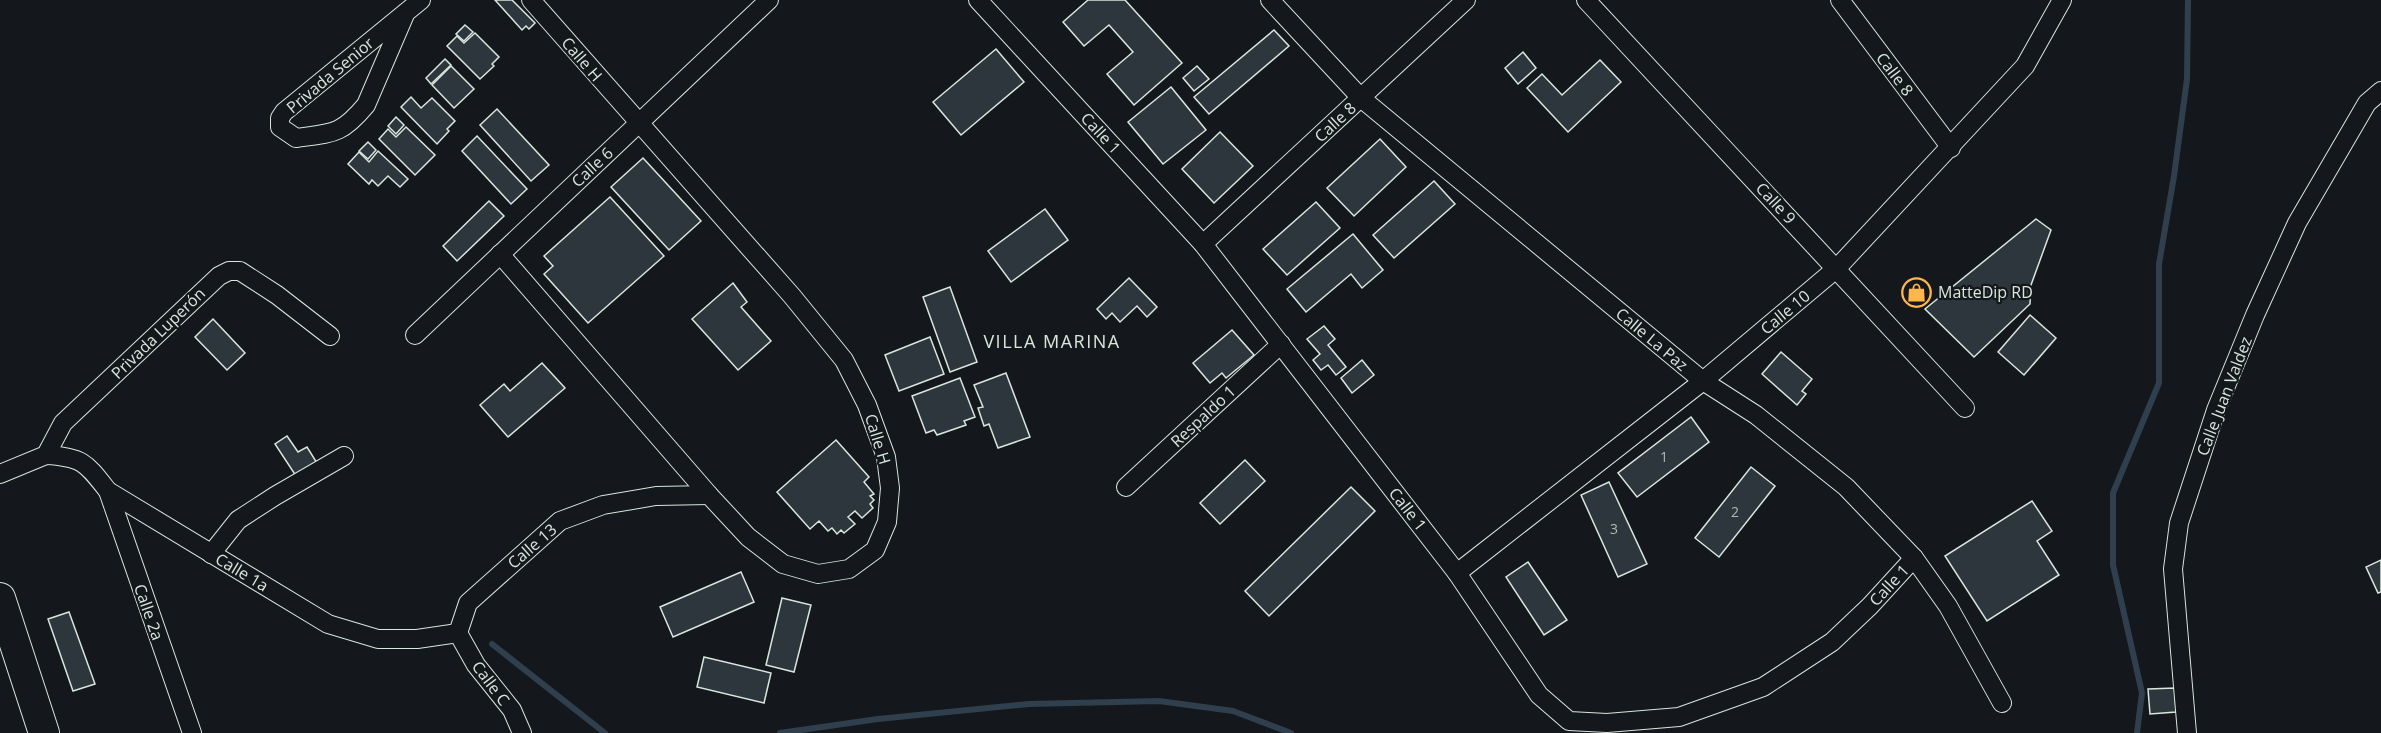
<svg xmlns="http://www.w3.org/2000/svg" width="2381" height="733" font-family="'Open Sans',sans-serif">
	<rect width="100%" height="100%" fill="#14181c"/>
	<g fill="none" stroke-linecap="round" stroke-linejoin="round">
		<g stroke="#2f3f4d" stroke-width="6">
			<polyline points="492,644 605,733"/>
			<polyline points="780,733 878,719 1029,704 1159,701 1233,711 1291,733"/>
			<polyline points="2137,733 2142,693 2113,565 2113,493 2159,383 2159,264 2174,176 2187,79 2188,0"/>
		</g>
	</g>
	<g fill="#2c363c" stroke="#d8e6dc" stroke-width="1.5">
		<polygon points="495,0 512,0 535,23 529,29 526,26 522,30"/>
		<polygon points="1088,0 1125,0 1182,63 1134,105 1107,74 1133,52 1109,25 1084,46 1063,22"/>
		<polygon points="465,25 473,32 464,41 456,34"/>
		<polygon points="1274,30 1289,46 1209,114 1194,97"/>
		<polygon points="475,33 499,57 492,64 494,66 480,79 447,46 457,36 464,43"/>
		<polygon points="996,49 1024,82 961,135 933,102"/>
		<polygon points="1523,52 1536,68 1518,84 1505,68"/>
		<polygon points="445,59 451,65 431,84 426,78"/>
		<polygon points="1600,60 1621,82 1568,132 1527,88 1542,74 1562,95"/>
		<polygon points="451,66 474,89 454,108 432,85"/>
		<polygon points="1197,66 1209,79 1194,91 1183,78"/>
		<polygon points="1171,87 1206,130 1163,164 1128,122"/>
		<polygon points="411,97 421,108 432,98 455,121 447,129 449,131 437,144 401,107"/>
		<polygon points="497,109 549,165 531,181 480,125"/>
		<polygon points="396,117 404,125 396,134 388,126"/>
		<polygon points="406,127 435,155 415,175 379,139 388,129 396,137"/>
		<polygon points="1220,132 1253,166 1214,203 1182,169"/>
		<polygon points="477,136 527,189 511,204 462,151"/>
		<polygon points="1380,139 1406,167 1354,216 1327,188"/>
		<polygon points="368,142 376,150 368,159 359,151"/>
		<polygon points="378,151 408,179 400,187 388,176 378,186 372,180 369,184 348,164 359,152 369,162"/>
		<polygon points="643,158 701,221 669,250 611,187"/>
		<polygon points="1434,181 1455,204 1394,258 1373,235"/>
		<polygon points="610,197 664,256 588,323 544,274 553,266 544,256"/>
		<polygon points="489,201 504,216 457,261 443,246"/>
		<polygon points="1316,202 1340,228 1287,275 1263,249"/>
		<polygon points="1045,209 1068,240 1011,282 988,251"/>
		<polygon points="2036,219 2051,230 2031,285 2030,304 1974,357 1925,309"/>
		<polygon points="1353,234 1383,270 1362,288 1351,274 1306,312 1287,289"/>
		<polygon points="1129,278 1157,307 1147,317 1137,306 1120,322 1112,313 1106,319 1097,309"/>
		<polygon points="733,283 747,302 741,307 771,341 738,370 692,319"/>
		<polygon points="950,287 977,362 950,372 923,297"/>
		<polygon points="2030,315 2056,338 2024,375 1998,352"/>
		<polygon points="213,319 245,353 227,370 195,337"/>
		<polygon points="1324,326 1335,339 1328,345 1346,367 1336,375 1328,365 1321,370 1313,360 1320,354 1307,339"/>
		<polygon points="1232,330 1254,355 1226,378 1222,373 1210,383 1193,363"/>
		<polygon points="930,337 944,374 899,391 885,355"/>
		<polygon points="1781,352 1812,379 1802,391 1806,394 1797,405 1762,374"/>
		<polygon points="1362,360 1374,375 1352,393 1341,378"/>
		<polygon points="542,363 565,388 508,437 480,405 504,384 510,391"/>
		<polygon points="1006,373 1030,437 998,448 989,424 984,426 978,408 983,407 974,385"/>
		<polygon points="960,378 975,417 964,421 966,425 937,435 934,430 926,433 912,396"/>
		<polygon points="1691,417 1709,442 1637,497 1618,473"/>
		<polygon points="287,436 298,452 307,447 317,463 296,476 275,444"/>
		<polygon points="836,440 869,477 864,482 874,494 870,496 874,500 870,504 873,508 862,518 855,511 848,517 855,524 844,533 841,530 837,534 832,528 828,531 819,521 810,529 777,492"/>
		<polygon points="1245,460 1265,481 1220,524 1200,503"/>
		<polygon points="1751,467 1775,486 1719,557 1695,538"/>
		<polygon points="1609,482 1647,564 1618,577 1581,495"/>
		<polygon points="1351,487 1375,511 1269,616 1245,591"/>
		<polygon points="2032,501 2052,531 2037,541 2059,575 1987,621 1945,556"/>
		<polygon points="2381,560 2381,592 2378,593 2366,567"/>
		<polygon points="1528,562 1567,620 1544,635 1506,577"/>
		<polygon points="741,572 754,602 673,637 660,607"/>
		<polygon points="782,598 811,605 794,672 766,665"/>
		<polygon points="69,612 95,684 73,691 48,619"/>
		<polygon points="704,657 771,673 764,703 697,687"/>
		<polygon points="2175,688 2176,712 2150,714 2148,689"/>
	</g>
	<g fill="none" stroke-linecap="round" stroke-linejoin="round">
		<defs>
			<g id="street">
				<polyline points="978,0 1203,244 1457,573 1539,695 1569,721 1607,723 1679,717 1763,687 1832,642 1870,606 1914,558"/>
				<polyline points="1270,0 1361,98 1703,381 1756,415 1846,487 1914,558 1948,606 2002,703"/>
				<polyline points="1586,0 1965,408"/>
				<polyline points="1840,0 1951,148"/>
				<path d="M406,12L366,105C341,135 333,133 296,138L280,127V118L284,112L421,0"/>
				<polyline points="1203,244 1466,0"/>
				<polyline points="500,254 709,495 748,537 783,564 818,574 849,569 875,550 887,522 890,488 886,457 867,405 844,360 792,296 531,0"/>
				<polyline points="415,335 769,0"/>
				<path d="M46,455C83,457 86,463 108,491L328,624L378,639H417L458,633"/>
				<polyline points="0,474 46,455 63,423 219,276 229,271 240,271 277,295 330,336"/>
				<polyline points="1126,487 1281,344"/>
				<polyline points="108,491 192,733"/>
				<polyline points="211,554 238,520 275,496 344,456"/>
				<polyline points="1457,573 1703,381 1837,268 2025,66 2062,0"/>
				<polyline points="458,633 468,603 560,521 603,505 656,496 709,495"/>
				<polyline points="458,633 476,665 512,710 522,733"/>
				<polyline points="2187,733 2173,569 2179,523 2216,410 2255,315 2297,223 2367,103 2381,91"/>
			</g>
			<polyline id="primary" points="0,598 44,733"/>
		</defs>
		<use href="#street" stroke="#d8e6dc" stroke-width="20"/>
		<use href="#primary" stroke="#d8e6dc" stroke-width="32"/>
		<use href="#street" stroke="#14181c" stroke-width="18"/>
		<use href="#primary" stroke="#14181c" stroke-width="30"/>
	</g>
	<defs>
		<symbol id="shop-ring" viewBox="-11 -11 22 22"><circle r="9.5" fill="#14181c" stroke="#ffb74d" stroke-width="1.5"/><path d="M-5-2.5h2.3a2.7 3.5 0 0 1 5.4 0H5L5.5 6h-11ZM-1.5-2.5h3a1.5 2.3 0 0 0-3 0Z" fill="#ffb74d"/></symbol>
	</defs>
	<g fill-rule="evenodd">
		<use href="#shop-ring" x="1900" y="276" width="33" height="33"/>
	</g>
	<g text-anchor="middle" stroke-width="4.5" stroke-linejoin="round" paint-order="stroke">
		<g font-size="14" fill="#adbab4">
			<text x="1664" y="462">1</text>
			<text x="1735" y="517">2</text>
			<text x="1614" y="534">3</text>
		</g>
		<g font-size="16" fill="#d8e6dc" stroke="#14181c">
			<text transform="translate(582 59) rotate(49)" y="6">Calle H</text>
			<text transform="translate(1895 74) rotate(53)" y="6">Calle 8</text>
			<text transform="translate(330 75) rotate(-40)" y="6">Privada Senior</text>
			<text transform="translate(1335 122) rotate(-43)" y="6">Calle 8</text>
			<text transform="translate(1101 133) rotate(47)" y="6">Calle 1</text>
			<text transform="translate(592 167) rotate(-43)" y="6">Calle 6</text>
			<text transform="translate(1776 203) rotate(47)" y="6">Calle 9</text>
			<text transform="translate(1785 312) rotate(-40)" y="6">Calle 10</text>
			<text transform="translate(158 333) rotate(-44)" y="6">Privada Luperón</text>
			<text transform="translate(1652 339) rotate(40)" y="6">Calle La Paz</text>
			<text transform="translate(2224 396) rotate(-69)" y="6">Calle Juan Valdez</text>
			<text transform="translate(1203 416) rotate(-43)" y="6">Respaldo 1</text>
			<text transform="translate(878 439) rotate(73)" y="6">Calle H</text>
			<text transform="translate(1408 509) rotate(52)" y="6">Calle 1</text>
			<text transform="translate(532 546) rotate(-41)" y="6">Calle 13</text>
			<text transform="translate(242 572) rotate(31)" y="6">Calle 1a</text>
			<text transform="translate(1889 585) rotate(-47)" y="6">Calle 1</text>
			<text transform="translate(149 612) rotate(71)" y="6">Calle 2a</text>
			<text transform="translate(491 683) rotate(53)" y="6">Calle C</text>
		</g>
		<g font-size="16" fill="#d8e6dc" stroke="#14181c" text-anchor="start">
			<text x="1938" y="298">MatteDip RD</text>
		</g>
		<g font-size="18" letter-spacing="1.5" fill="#d8e6dc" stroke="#14181c">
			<text x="1052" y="348">VILLA MARINA</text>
		</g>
	</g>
</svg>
